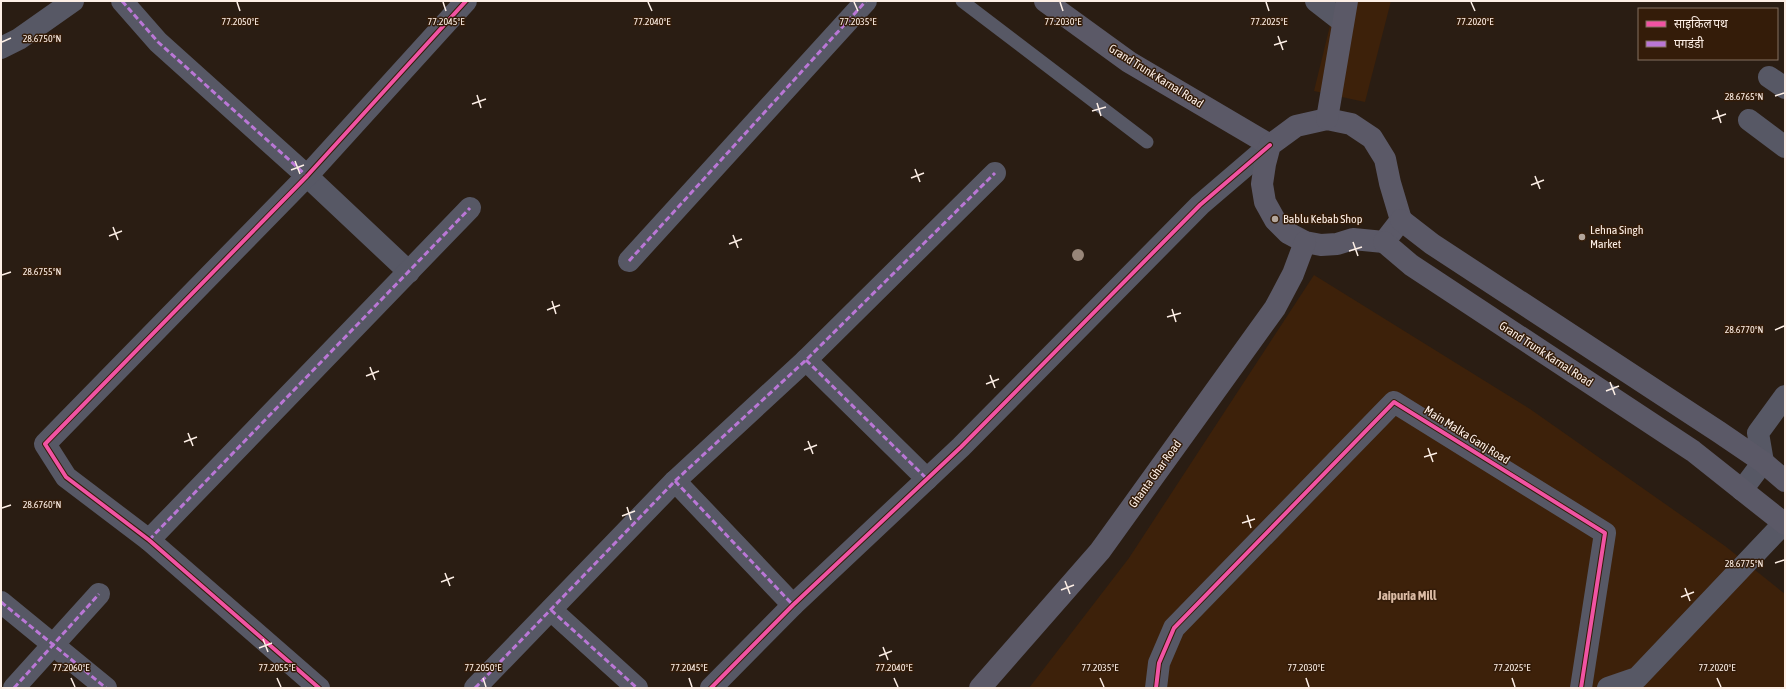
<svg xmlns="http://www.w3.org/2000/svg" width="1786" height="689" font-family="'Asap Condensed','Noto Sans Devanagari',sans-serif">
	<rect width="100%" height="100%" fill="#2a1d13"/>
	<g fill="#3d210a">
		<polygon points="1336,1 1391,1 1365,102 1314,91"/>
		<polygon points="1314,275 1530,409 1725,546 1785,594 1785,688 1029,688 1129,558"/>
	</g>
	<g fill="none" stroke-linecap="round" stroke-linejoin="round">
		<polyline stroke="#575865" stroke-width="13" points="962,1 1147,142"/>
		<g stroke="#575865" stroke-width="22">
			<polyline points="122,1 158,42 307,176 409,272"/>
			<polyline points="1316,1 1343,22"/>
			<polyline points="1,48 19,39 73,1"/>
			<polyline points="1769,77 1785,88"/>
			<polyline points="1749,120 1785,147"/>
			<polyline points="629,261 866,1"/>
			<polyline points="806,360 927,479"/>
			<polyline points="675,481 793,605"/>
			<polyline points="1742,490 1763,462 1758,433 1785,396"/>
			<polyline points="149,540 470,208"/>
			<polyline points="1,602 106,688"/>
			<polyline points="551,610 637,688"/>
			<polyline points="14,688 99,594"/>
			<polyline points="319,688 149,540 66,477 45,444 307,176 466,1"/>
			<polyline points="475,688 675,481 806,360 995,173"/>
			<polyline points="711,688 793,605 961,447 1200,205 1270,145"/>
			<polyline points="1156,688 1159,663 1174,628 1394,402 1605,533 1581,688"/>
			<polyline points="1608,688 1637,678 1784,523"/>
		</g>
		<g stroke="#5b5967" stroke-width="22">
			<polyline points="1045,1 1129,62 1270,145"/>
			<polygon points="1327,119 1351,124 1372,138 1385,159 1390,183 1401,220 1384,242 1353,239 1337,244 1321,245 1305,242 1288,233 1275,220 1265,202 1262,184 1265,164 1270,145 1296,126"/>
			<polyline points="1327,119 1347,1"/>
			<polyline points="1401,220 1432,244 1719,432 1763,462 1785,481"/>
			<polyline points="1384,242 1411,265 1693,451 1785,524"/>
			<polyline points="980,688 1100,551 1275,308 1293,274 1305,242"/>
		</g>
		<g stroke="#ba77d6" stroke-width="3" stroke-dasharray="6 3" stroke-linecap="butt">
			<polyline points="122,1 158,42 307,176"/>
			<polyline points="629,261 866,1"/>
			<polyline points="806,360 927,479"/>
			<polyline points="675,481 793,605"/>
			<polyline points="149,540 470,208"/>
			<polyline points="1,602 106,688"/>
			<polyline points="551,610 637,688"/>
			<polyline points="14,688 99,594"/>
			<polyline points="475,688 675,481 806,360 995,173"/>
		</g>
		<defs>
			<g id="cycleway">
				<polyline points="319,688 149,540 66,477 45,444 307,176 466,1"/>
				<polyline points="711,688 793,605 961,447 1200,205 1270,145"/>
				<polyline points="1156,688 1159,663 1174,628 1394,402 1605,533 1581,688"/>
			</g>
		</defs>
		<use href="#cycleway" stroke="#341c09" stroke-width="6"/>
		<use href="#cycleway" stroke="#f153a3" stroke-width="4"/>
	</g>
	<circle fill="#988679" cx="1078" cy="255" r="6"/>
	<path fill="none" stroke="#fdefe6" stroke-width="1.5" d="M237,2L240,11M443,2L446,11M648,2L652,11M854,2L858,11M1060,2L1063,11M1266,2L1269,11M1471,2L1475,11M1278,36L1283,50M2,42L11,38M1274,45L1287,41M477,95L481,108M1775,96L1784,93M1097,103L1101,116M472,104L486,99M1717,110L1721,123M1092,111L1106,107M1712,119L1726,114M295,161L300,174M915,169L920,182M291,170L304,165M1535,176L1540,189M911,178L924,173M1531,185L1544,180M113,227L118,240M733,235L738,248M109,236L122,231M1353,242L1358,256M729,244L742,239M1349,251L1362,247M2,275L11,272M552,301L556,314M1172,309L1176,322M547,310L560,305M1167,317L1181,313M1775,330L1784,326M370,367L375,380M990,375L995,388M366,376L379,371M1610,382L1615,395M986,384L999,379M1606,391L1619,386M188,433L193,446M808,441L813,454M184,442L197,437M1428,448L1433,462M804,450L817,445M1424,457L1437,453M627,507L631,520M2,508L11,505M1247,515L1251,528M622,516L635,511M1242,523L1255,519M1775,563L1784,560M445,573L450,586M1065,581L1070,594M441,582L454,577M1685,588L1690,601M1061,590L1074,585M1681,597L1694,592M263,639L268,652M883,647L888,660M259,648L272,643M879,656L892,651M71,678L75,687M277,678L281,687M483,678L486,687M689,678L692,687M894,678L898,687M1100,678L1104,687M1306,678L1309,687M1512,678L1515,687M1717,678L1721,687"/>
	<g fill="#b3a69c" stroke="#341c09" stroke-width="1.5">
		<circle cx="1275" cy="219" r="4"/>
		<circle cx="1582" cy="237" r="4"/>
	</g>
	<g text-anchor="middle" stroke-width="3" stroke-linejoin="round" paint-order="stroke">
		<g font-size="12" fill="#fdefe6" stroke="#341c09">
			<text transform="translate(1156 76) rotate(32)" y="4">Grand Trunk Karnal Road</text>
			<text transform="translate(1546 354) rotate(33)" y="4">Grand Trunk Karnal Road</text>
			<text transform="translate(1467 435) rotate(32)" y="4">Main Malka Ganj Road</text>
			<text transform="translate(1155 474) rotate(-54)" y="4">Ghanta Ghar Road</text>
		</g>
		<g font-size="12" fill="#fdefe6" stroke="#341c09" text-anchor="start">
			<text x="1283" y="223">Bablu Kebab Shop</text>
			<text x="1590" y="234">Lehna Singh<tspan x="1590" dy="14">Market</tspan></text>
		</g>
		<g font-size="13" font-weight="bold" fill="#dbbba4" stroke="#341c09">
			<text x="1407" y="600">Jaipuria Mill</text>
		</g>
	</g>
	<g font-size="10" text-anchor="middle" fill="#fdefe6" stroke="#341c09" stroke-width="3" stroke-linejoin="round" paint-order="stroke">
		<text x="240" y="25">77.2050°E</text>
		<text x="446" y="25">77.2045°E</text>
		<text x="652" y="25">77.2040°E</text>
		<text x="858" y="25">77.2035°E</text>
		<text x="1063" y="25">77.2030°E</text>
		<text x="1269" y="25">77.2025°E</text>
		<text x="1475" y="25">77.2020°E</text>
		<text x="42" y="42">28.6750°N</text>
		<text x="1744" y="100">28.6765°N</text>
		<text x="42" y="275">28.6755°N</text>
		<text x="1744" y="333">28.6770°N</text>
		<text x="42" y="508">28.6760°N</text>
		<text x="1744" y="567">28.6775°N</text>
		<text x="71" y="671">77.2060°E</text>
		<text x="277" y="671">77.2055°E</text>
		<text x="483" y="671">77.2050°E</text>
		<text x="689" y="671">77.2045°E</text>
		<text x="894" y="671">77.2040°E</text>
		<text x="1100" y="671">77.2035°E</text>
		<text x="1306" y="671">77.2030°E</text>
		<text x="1512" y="671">77.2025°E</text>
		<text x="1717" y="671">77.2020°E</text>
	</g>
	<rect width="1786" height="689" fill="none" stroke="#fdefe6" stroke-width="4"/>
	<rect x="1638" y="8" width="140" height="52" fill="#341c09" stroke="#847061"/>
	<rect x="1646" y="21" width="20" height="6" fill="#f153a3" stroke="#847061"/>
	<text x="1674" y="28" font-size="12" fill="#fdefe6">साइकिल पथ</text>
	<rect x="1646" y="41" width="20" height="6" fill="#ba77d6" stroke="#847061"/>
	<text x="1674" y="48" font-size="12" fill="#fdefe6">पगडंडी</text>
</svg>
